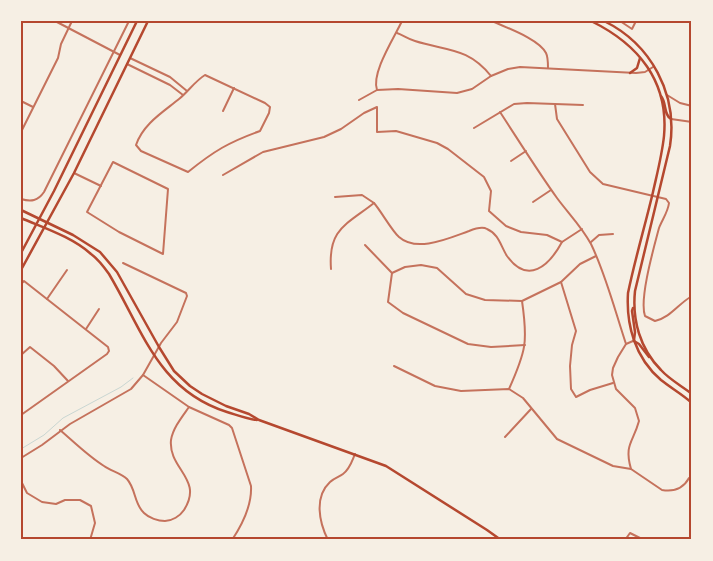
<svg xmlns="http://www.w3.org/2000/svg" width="713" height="561" font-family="Ubuntu,sans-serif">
	<rect width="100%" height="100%" fill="#f6efe4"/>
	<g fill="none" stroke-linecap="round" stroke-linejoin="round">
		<polyline stroke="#c9d6d2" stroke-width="1" points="21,449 44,435 63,418 121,387 133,378"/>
		<g stroke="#c5725c" stroke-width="2">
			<polyline points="55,21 120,55"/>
			<path d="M492,21C507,28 539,39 546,53C548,57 548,63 548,68"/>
			<polyline points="620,21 632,29 636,21"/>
			<path d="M397,33C403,35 408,39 415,41C446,51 468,47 491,76"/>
			<polyline points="130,58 170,77 187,91"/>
			<polyline points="127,64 170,85 183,95"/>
			<path d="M205,75L265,103L270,107L269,113L260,131C229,142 214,151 188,172L141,151L136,145C143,124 163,112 179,99C188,92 195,81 205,75Z"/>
			<path d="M377,90C371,73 394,38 402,21"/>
			<polyline points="667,95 680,103 692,106"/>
			<polyline points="359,100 377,90 398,89 457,93 472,89 491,76 508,69 520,67 636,73 645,72 653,67"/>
			<polyline points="21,101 33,107"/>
			<path d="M555,104L557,119L590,172L603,184L666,199L669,203C668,212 662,220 659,228C654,247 639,299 645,316L655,321C671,317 678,304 692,296"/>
			<polyline points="223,111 234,88"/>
			<path d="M500,112C519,141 537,170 557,198C568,213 582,227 591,244C606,275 615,311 626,344"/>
			<polyline points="671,119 692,122"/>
			<polyline points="474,128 514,104 527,103 583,105"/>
			<polyline points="21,132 58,58 61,44 72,21"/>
			<polyline points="511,161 526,151"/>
			<polygon points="113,162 168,189 163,254 119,232 87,212"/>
			<polyline points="74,173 101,186"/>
			<polyline points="223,175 263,152 324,137 341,129 364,113 377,107 377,132 396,131 437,143 448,149 484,177 491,191 489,211 506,226 521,232 547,235 562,242 582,229"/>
			<polyline points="335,197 362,195 374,203"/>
			<path d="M21,199C31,202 38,201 44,192L129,21"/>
			<polyline points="533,202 551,190"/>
			<polyline points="591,242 599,235 613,234"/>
			<polyline points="365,245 392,273 405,267 421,265 437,268 466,294 485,300 522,301 561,282 580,264 596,256"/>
			<path d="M331,269C328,229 346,225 374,203C381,211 392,231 399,237C417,253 449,238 469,231C474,229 482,226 487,229C499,234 501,247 507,256C528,285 549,266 562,242"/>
			<polyline points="392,273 388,302 403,313 468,344 491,347 525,345"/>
			<polyline points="561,282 576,331 572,345 570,366 571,389 576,397 590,390 613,383"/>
			<polyline points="21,284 24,281 108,347 109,351 107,354 21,415"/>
			<polyline points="47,299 67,270"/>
			<polyline points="86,329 99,309"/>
			<polyline points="21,355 30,347 54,366 68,381"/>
			<path d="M394,366L435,386L461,391L509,389L523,398L557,439L613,466L631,469L662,490C674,492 683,489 689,478"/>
			<path d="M143,375L189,407L229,425L232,428L251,486C252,505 242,525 232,540"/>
			<path d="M509,389C526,351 528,342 522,301"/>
			<path d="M60,430C74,442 88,456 104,466C111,471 121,473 127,479C136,489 134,504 144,513C149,518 158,521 165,521C172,521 180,516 184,510C204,479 168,469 171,440C173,428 182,417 189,407"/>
			<polyline points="505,437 531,409"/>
			<polyline points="21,458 42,445 70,424 131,389 143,375 161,343 177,322 187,296 186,293 123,263"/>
			<path d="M631,469C624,444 633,443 639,421L635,408L616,389L612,375L613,368L618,357L626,344L633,341"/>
			<polyline points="21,481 27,493 42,502 56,504 65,500 80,500 91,506 95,523 90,540"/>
			<path d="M328,540C319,522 314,497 330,482C334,478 339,477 343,474C350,469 352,461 355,454"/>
			<polyline points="625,540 630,533 644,540"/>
		</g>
		<g stroke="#b5482f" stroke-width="2.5">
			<polyline points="21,253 54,191 137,21"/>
			<polyline points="21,270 74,173 148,21"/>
		</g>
		<g stroke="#b5482f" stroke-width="2.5">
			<path d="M591,21C638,44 669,81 664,136C662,155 657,174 653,192C645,226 635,259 628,293C626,325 635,358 661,380C671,388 682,394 692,403"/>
			<path d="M604,21C651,44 678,94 670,146L635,291C632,320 640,349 661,370C670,380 682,386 692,394"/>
			<polyline points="630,73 637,68 640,58"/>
			<path d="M661,96C667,103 663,114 671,119"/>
			<polyline points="21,210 73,235 100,252 117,272 159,347 174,371 190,386 202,394 226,406 249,414 259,420 386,466 487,530 501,540"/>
			<path d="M21,218C44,228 72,237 91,254C98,259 104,267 109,274C143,331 158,390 227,412C237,415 247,419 257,420"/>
			<polyline points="633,308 632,311 635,332 634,340"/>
			<polyline points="634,341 639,344 649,357"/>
		</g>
	</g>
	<rect width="713" height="561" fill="none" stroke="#f6efe4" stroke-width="45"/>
	<rect x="22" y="22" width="668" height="516" fill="none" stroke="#b5482f" stroke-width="2"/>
</svg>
